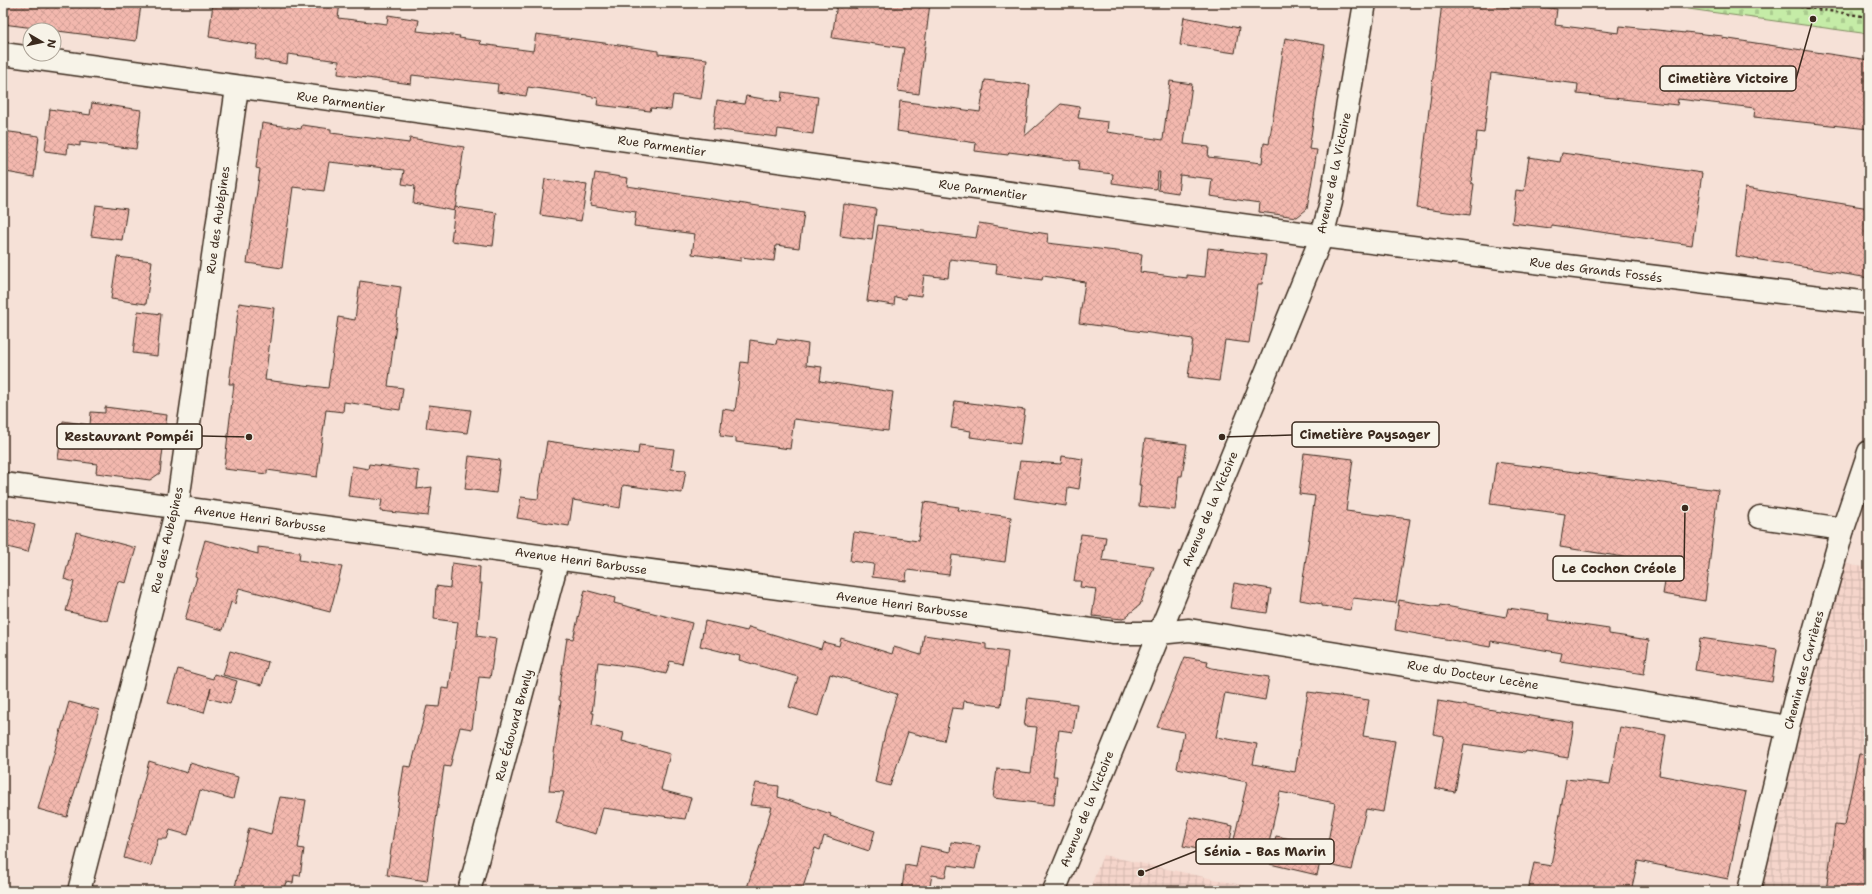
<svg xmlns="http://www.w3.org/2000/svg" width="1872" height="894" font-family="'Shantell Sans',sans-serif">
	<defs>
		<pattern id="industrial-grid" width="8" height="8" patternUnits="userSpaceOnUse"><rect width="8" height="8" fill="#f5d5cb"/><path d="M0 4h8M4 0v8" fill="none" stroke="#d3b7ae"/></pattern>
		<pattern id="cemetery-stones" width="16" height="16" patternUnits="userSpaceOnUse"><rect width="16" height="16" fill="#c5eca7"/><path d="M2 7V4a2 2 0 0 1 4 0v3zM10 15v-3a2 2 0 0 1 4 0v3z" fill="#aacb8f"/></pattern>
		<pattern id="building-cross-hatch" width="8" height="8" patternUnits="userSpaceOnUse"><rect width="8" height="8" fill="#f3b8ae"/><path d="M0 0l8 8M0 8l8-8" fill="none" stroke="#d19e95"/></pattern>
	</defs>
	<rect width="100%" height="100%" fill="#f6e1d7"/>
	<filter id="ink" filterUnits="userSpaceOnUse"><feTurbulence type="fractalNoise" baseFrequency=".025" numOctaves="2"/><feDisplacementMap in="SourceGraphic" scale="8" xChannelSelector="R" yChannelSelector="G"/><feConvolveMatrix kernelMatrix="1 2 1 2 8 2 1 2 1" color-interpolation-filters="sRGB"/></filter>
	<g filter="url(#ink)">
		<g fill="url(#industrial-grid)">
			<polygon points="1834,562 1869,568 1869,891 1749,891"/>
			<polygon points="1103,855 1269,891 1089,891"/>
		</g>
		<polygon fill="url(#cemetery-stones)" stroke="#808b62" points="1645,3 1869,3 1869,34"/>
		<g fill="url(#building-cross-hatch)" stroke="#3b2a1e">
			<polygon points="5,3 127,3 141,5 136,41 3,24"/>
			<polygon points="213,3 340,3 338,18 387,24 388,15 419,20 417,31 460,36 459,38 481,41 480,44 533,51 536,34 619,45 658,51 658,54 707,59 701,99 673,95 671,110 651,108 650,111 597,105 598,98 587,96 587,95 528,87 526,96 497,92 498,84 454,79 454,80 412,75 411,84 338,74 339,61 288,54 287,64 255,59 257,45 209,37"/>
			<polygon points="837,3 930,3 919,94 898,91 904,48 832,38"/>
			<polygon points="1442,3 1481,3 1525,9 1525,5 1557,9 1555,25 1619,33 1620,26 1685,33 1685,32 1723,36 1722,38 1869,60 1869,129 1754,117 1755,108 1678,99 1677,105 1577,94 1578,84 1491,73 1484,133 1477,132 1471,183 1474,184 1470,215 1417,208"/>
			<polygon points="1184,17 1239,28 1235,53 1180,45"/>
			<polygon points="1285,38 1325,45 1309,149 1317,150 1307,209 1297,217 1259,212 1260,203 1210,196 1212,179 1180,175 1178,193 1158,190 1160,172 1158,172 1156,189 1112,183 1113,174 1078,170 1079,161 1009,152 1008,155 975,151 976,143 897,131 900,101 980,112 985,80 1030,85 1025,136 1061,104 1080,107 1078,118 1108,122 1107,132 1163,140 1170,81 1192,84 1184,144 1209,147 1208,157 1262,163 1264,143 1269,144"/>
			<polygon points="782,92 818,97 813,134 778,129 777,137 713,129 717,100 744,104 746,96 781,102"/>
			<polygon points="92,103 141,110 136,149 80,142 80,146 68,144 67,154 45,151 50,109 90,115"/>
			<polygon points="262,123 301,129 302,125 331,129 331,133 409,143 410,138 464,147 455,211 413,203 415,186 402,184 404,170 329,162 324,191 293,187 282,268 247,263 260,169 256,168"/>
			<polygon points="3,131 39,136 34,177 6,172 7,169 3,168"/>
			<polygon points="1562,153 1702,173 1692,245 1551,225 1551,228 1512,223 1516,190 1524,191 1529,157 1560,162"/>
			<polygon points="595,173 628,178 627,186 804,213 799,248 776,245 774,261 741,257 741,261 692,254 695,234 634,226 636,212 590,205"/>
			<polygon points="545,179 587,185 581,221 540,215"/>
			<polygon points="1745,188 1869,208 1869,278 1736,256"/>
			<polygon points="844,204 876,209 872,240 840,236"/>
			<polygon points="96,205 127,209 122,240 91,236"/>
			<polygon points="455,207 497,213 493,246 451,241"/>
			<polygon points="979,223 1048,234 1047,243 1142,254 1140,272 1187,278 1187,275 1205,277 1208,248 1266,255 1262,284 1258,284 1249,343 1225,340 1219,381 1188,377 1193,339 1079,323 1085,282 1043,276 1042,280 996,274 997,265 950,259 948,278 924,275 921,296 907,294 906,299 895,297 894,305 867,301 878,225 976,238"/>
			<polygon points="117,257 152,261 146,304 111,299"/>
			<polygon points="360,281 401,287 388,386 403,388 400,410 344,402 343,412 326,410 317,477 267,470 267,474 224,469 234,384 229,384 239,303 274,308 265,380 328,388 338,317 355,320"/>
			<polygon points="138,311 161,314 157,356 133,353"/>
			<polygon points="777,339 808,344 806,365 822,367 820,381 893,392 888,431 794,419 790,449 736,442 736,438 720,436 723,409 735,411 741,362 748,363 750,340 776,344"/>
			<polygon points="955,401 1025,410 1020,444 970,437 971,431 951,428"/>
			<polygon points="429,405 471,410 467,433 426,428"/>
			<polygon points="105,407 167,415 160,473 150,480 96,473 97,464 58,459 63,421 90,425 91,412 105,413"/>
			<polygon points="1145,439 1187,444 1182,476 1179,476 1175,510 1139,506 1141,485 1139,485"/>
			<polygon points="547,441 638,454 639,445 674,449 671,469 686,470 682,493 623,485 620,508 573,500 569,526 517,518 521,497 538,499"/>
			<polygon points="1304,453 1353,459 1346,511 1410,519 1396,603 1353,598 1351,610 1322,606 1322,604 1300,600 1315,496 1299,494"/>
			<polygon points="469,456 500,460 496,493 465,489"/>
			<polygon points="1062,456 1083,459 1079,489 1068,487 1066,506 1014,498 1020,461 1061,464"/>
			<polygon points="1496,462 1718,490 1705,601 1663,594 1668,564 1560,547 1565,514 1490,504"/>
			<polygon points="369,464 419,471 417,489 432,487 428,516 380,511 382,500 348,496 352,466 368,469"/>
			<polygon points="924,502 959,507 958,510 1011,517 1005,562 952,555 949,575 907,570 906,581 872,577 874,564 850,561 854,532 918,541"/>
			<polygon points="8,518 35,525 28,552 3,546"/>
			<polygon points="76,532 136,548 126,583 118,581 107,621 66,611 74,582 64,579"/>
			<polygon points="1081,534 1106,537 1102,560 1154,567 1140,605 1123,619 1092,616 1096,589 1080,587 1081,581 1074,581"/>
			<polygon points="205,540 258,554 258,547 300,552 299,560 342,567 330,612 239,588 235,604 231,602 223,630 185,620 197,577 195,576"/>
			<polygon points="452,563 480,567 479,583 482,583 477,636 496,639 490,678 479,677 472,729 460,727 450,767 444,766 427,881 387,875 404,766 411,767 427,706 439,707 442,688 449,689 458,622 434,619 436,586 450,588"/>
			<polygon points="1234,583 1271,589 1267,613 1230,608"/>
			<polygon points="585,590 615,598 614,603 692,623 682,664 670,661 666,674 641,668 598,662 592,713 594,713 592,725 624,733 622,741 670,754 661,790 691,798 685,819 603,808 596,834 556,823 564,792 549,791 561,701 559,700 561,678 567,638 573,639"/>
			<polygon points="1399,600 1439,607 1440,605 1506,617 1508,608 1549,614 1548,620 1609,629 1609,634 1649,640 1644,674 1560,661 1562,653 1491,641 1490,647 1395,630"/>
			<polygon points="705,621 747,631 749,627 821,649 823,642 839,646 841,638 892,654 894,647 921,655 924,635 986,644 986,649 1008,652 1001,706 964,701 963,709 952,708 944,741 908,732 890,786 875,782 885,733 897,694 830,674 818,716 789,707 798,677 739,660 740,656 700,646"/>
			<polygon points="1700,638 1777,649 1772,682 1695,670"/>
			<polygon points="230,651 268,662 262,685 223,675"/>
			<polygon points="1185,657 1208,661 1207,666 1212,668 1269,677 1265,700 1225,693 1216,737 1257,744 1253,764 1295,772 1308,692 1369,700 1363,736 1395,741 1383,812 1366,809 1352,870 1324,864 1335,803 1280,792 1267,852 1233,844 1247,782 1177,768 1184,732 1157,727"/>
			<polygon points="178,669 213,679 214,674 237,681 230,704 208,698 211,688 204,713 168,703"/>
			<polygon points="1028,698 1077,704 1073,732 1059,730 1053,776 1057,776 1054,805 993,798 997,769 1031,773 1037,727 1024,726"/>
			<polygon points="1438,701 1574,723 1568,758 1526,751 1525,753 1464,744 1455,792 1435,788 1444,736 1433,734"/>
			<polygon points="69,702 99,710 67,817 38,809"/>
			<polygon points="1620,727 1666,735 1659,775 1746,792 1728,879 1638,861 1631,891 1528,891 1534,863 1551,866 1566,779 1610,784"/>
			<polygon points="1859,754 1869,755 1869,891 1826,891 1835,825 1844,826"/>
			<polygon points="149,761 187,773 190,763 238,777 233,799 200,790 188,835 170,830 167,839 158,839 151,866 124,858"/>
			<polygon points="756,783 779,786 778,797 831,814 830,816 875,831 869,851 824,836 820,850 815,848 802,891 746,891 772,807 750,805"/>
			<polygon points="280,797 306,800 298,848 304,849 300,876 294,875 293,883 286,882 283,891 234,891 249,828 271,834"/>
			<polygon points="1190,817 1233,826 1227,855 1183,846"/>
			<polygon points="1276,836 1324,846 1317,875 1270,864"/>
			<polygon points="951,842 980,846 975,869 948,865 945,877 932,875 929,891 902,889 905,865 916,867 920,846 950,852"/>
		</g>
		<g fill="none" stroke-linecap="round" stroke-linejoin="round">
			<defs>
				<g id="minor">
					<polyline points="3,54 1322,236 1869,303"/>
					<polyline points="3,484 1114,633 1159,633 1189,630 1788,727"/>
					<polyline points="1760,517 1843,529"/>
					<polyline points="79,891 177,508 237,88"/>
					<polyline points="469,891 558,558"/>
					<polyline points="1054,891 1322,236 1331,202 1365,3"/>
					<polyline points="1749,891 1795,699 1843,529 1869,452"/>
				</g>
			</defs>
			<use href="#minor" stroke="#3b2a1e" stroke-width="25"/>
			<polyline stroke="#3b2a1e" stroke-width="2.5" stroke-dasharray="3 3" stroke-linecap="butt" points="1776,3 1869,17"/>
			<use href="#minor" stroke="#f7f3e8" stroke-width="22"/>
		</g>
	</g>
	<g text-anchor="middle" stroke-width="3" stroke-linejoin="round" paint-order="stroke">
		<g font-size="12" fill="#3b2a1e" stroke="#f7f3e8">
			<text transform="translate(341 102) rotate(8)" y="4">Rue Parmentier</text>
			<text transform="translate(662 146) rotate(8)" y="4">Rue Parmentier</text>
			<text transform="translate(1334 173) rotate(-78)" y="4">Avenue de la Victoire</text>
			<text transform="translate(983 190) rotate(8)" y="4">Rue Parmentier</text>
			<text transform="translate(218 220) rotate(-82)" y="4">Rue des Aubépines</text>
			<text transform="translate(1596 270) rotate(7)" y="4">Rue des Grands Fossés</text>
			<text transform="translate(1210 509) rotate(-67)" y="4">Avenue de la Victoire</text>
			<text transform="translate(260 519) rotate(8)" y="4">Avenue Henri Barbusse</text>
			<text transform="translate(167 540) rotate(-77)" y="4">Rue des Aubépines</text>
			<text transform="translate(581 561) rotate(8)" y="4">Avenue Henri Barbusse</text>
			<text transform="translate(902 605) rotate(8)" y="4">Avenue Henri Barbusse</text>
			<text transform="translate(1804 670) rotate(-75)" y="4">Chemin des Carrières</text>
			<text transform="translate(1473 675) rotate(9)" y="4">Rue du Docteur Lecène</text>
			<text transform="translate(514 725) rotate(-75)" y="4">Rue Édouard Branly</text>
			<text transform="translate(1087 809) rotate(-68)" y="4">Avenue de la Victoire</text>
		</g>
	</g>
	<path fill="none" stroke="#3b2a1e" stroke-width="1.5" d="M1813 19L1796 79M1222 437L1292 435M249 437L202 436M1685 508L1684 569M1141 873L1196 851"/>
	<g fill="#3b2a1e" stroke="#f7f3e8" stroke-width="1.5">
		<circle cx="1813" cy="19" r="4"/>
		<circle cx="1222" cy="437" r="4"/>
		<circle cx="249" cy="437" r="4"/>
		<circle cx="1685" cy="508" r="4"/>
		<circle cx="1141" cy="873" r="4"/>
	</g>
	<g fill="#f7f3e8" stroke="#3b2a1e" stroke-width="1.5">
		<rect x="1660" y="66" width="136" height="25" rx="4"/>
		<rect x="1292" y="422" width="147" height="25" rx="4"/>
		<rect x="57" y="424" width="145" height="25" rx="4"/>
		<rect x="1553" y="556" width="131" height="25" rx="4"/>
		<rect x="1196" y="839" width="138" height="25" rx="4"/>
	</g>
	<g font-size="13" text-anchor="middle" font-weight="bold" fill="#3b2a1e">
		<text x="1728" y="83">Cimetière Victoire</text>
		<text x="1365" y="439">Cimetière Paysager</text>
		<text x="129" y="441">Restaurant Pompéi</text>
		<text x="1619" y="573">Le Cochon Créole</text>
		<text x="1265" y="856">Sénia - Bas Marin</text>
	</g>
	<rect width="1872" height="894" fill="none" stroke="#f7f3e8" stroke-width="16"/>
	<rect x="8" y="8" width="1856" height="878" fill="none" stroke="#3b2a1e" stroke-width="1.5" filter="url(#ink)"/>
	<g transform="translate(42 42) rotate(99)"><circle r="19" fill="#f7f3e8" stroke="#aca397"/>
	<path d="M0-3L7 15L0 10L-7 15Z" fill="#3b2a1e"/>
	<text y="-6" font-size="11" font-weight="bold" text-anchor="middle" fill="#3b2a1e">N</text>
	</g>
</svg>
